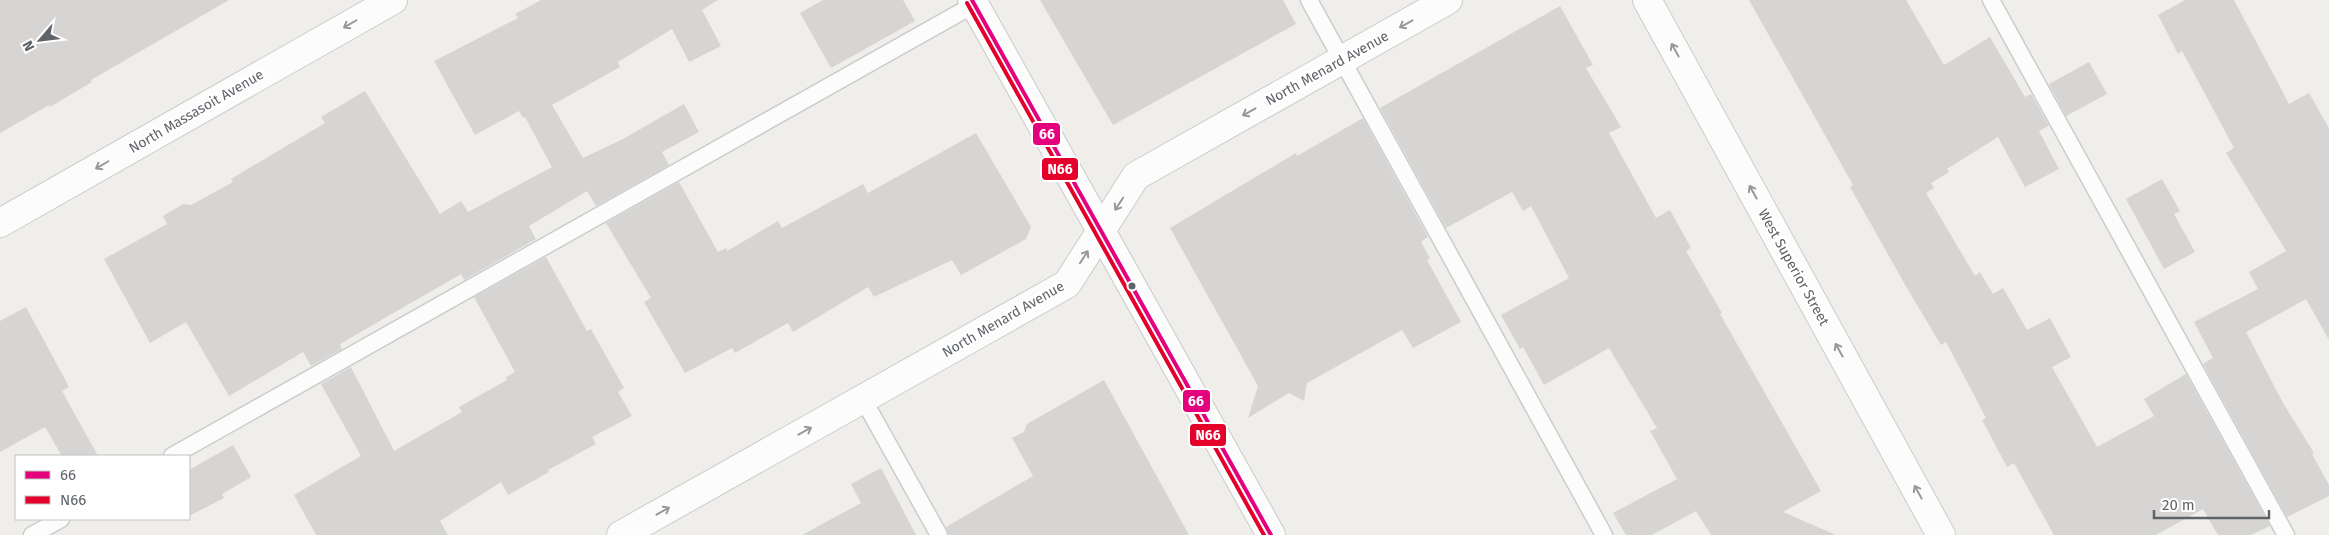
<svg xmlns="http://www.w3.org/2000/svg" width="2329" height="535" font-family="'Fira Sans',sans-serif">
	<rect width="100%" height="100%" fill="#efeeea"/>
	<g fill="#d6d5d3">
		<polygon points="0,0 229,0 91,80 92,82 50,107 49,105 0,133"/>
		<polygon points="541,0 718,0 702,10 721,46 689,62 672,29 618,62 620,67 552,105 583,158 623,139 684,104 699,132 662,152 669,165 596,206 587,191 529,226 536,239 464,280 461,274 340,344 342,349 311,366 303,352 229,396 186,322 150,343 104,259 167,224 163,216 183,204 191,205 233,182 231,179 325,123 321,117 365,91 440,214 461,201 468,212 552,167 525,117 523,118 519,111 475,135 434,61 518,18 515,14"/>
		<polygon points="823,0 903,0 915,21 831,68 800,13"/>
		<polygon points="1040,0 1283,0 1296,24 1113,125"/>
		<polygon points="1749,0 1906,0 1944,65 1990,37 2025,97 2031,94 2049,126 2039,131 2059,169 2025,187 1998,137 1947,169 1949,172 1931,183 1934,188 1926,193 1975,276 1980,272 1993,294 2003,288 2027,330 2050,318 2071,357 2052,367 2097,447 2154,416 2144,399 2186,374 2270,526 2251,535 2218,535 2203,509 2156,535 2054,535 2014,463 2007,467 1982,420 1986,418 1946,342 1941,345 1907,288 1850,187 1853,185"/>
		<polygon points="2185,0 2234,0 2289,104 2309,93 2329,128 2329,340 2306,299 2246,332 2283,403 2314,453 2312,454 2329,485 2329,496 2287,517 2203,364 2213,358 2194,322 2258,289 2249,272 2286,251 2226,153 2234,148 2182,51 2178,54 2158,15"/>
		<polygon points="1560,6 1593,65 1586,68 1621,127 1609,133 1656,218 1670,210 1691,248 1686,251 1722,313 1720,314 1821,491 1783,512 1836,535 1711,535 1696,511 1652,535 1626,535 1613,513 1677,479 1650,431 1657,428 1609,348 1544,385 1523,347 1520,349 1501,315 1569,278 1531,206 1523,211 1512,192 1446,228 1380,108"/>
		<polygon points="2089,62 2107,94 2066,116 2049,84"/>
		<polygon points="1363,118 1428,237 1421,242 1430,258 1427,260 1461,322 1413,348 1402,330 1307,383 1304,401 1289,393 1248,418 1258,386 1170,228 1296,153 1297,156"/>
		<polygon points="976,133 1031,227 1026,239 961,275 952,260 874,297 868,287 793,332 788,323 735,353 732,348 685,373 644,302 651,298 606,223 679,182 718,252 726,248 727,251 778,221 782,228 863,184 868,193"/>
		<polygon points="2162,179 2180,211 2174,214 2195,252 2164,269 2126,199"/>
		<polygon points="546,257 587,331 591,329 624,388 618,392 632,416 592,437 596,444 548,470 549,472 508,495 501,482 440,521 448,535 316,535 294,495 361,456 321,384 351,367 394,451 462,412 459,407 507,380 506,377 515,372 474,297"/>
		<polygon points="26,307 69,387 62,391 98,456 62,456 45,427 0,452 0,321"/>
		<polygon points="1104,380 1189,535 949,535 946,527 1033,476 1012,438 1024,432 1027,424"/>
		<polygon points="233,445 251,477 222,494 224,498 189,516 189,470"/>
		<polygon points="881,468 916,535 802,535 861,503 851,484"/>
	</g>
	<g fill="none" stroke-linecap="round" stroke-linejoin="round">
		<defs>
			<g id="service">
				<polyline points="1309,0 1604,535"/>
				<polyline points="1991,0 2286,535"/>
				<polyline points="863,399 939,535"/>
				<polyline points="172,456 975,4"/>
				<polyline points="32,535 61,519"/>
			</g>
			<g id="minor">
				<polyline points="1647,0 1941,535"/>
				<polyline points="0,223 393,0"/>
				<polyline points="621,535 1067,284 1136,176 1448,0"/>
			</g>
			<polyline id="secondary" points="972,0 1271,535"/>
		</defs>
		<use href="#service" stroke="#cbcccc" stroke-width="19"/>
		<use href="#minor" stroke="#cbcccc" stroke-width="30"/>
		<use href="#secondary" stroke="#cacacb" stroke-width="30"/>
		<use href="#service" stroke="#fdfcfc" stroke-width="16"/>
		<use href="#minor" stroke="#fdfcfc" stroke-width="28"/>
		<use href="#secondary" stroke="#fdfcfc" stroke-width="28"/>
		<defs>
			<polyline id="bus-1" points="972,0 1271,535"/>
			<polyline id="bus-2" points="967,3 1264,535"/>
		</defs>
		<use href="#bus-1" stroke="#fff" stroke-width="8"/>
		<use href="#bus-2" stroke="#fff" stroke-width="8"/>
		<use href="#bus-1" stroke="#e5007d" stroke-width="4"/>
		<use href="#bus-2" stroke="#e4002b" stroke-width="4"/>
	</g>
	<defs><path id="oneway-shaft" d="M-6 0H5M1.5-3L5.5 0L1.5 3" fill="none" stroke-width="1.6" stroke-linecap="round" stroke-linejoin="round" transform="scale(1.25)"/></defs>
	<g stroke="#96999c">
		<use href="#oneway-shaft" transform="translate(350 24) rotate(150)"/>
		<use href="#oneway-shaft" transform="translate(1406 24) rotate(151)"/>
		<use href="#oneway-shaft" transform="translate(1675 50) rotate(-119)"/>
		<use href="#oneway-shaft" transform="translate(1249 112) rotate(151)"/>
		<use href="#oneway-shaft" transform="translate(102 165) rotate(150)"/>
		<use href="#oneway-shaft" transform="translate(1753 192) rotate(-119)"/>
		<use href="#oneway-shaft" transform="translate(1119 204) rotate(123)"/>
		<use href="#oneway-shaft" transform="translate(1084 257) rotate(-57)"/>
		<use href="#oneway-shaft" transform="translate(1839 350) rotate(-119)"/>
		<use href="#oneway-shaft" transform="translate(805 431) rotate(-29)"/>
		<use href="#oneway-shaft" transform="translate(1918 492) rotate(-119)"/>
		<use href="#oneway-shaft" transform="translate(663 511) rotate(-29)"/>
	</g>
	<circle fill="#5f6368" stroke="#fff" stroke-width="2" cx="1132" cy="286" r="4.5"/>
	<g text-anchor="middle" stroke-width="5" stroke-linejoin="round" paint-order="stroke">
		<g font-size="14" fill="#5f6368" stroke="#fff">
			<text transform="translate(1327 68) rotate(-29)" y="5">North Menard Avenue</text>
			<text transform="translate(196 111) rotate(-30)" y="5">North Massasoit Avenue</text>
			<text transform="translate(1794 267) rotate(61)" y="5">West Superior Street</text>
			<text transform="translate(1003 319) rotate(-30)" y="5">North Menard Avenue</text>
		</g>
	</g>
	<g stroke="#fff" stroke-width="2">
		<rect x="1032" y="122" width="29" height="24" rx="5" fill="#e5007d"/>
		<rect x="1041" y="157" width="38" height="24" rx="5" fill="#e4002b"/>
		<rect x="1182" y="389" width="29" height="24" rx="5" fill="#e5007d"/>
		<rect x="1189" y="423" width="38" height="24" rx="5" fill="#e4002b"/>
	</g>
	<g font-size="14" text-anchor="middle" font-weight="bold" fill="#fff">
		<text x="1047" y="139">66</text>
		<text x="1060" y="174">N66</text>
		<text x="1196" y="406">66</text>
		<text x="1208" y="440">N66</text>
	</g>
	<rect x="15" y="455" width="175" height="65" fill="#ffffff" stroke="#bfc1c3"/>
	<rect x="25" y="471" width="25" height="8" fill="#e5007d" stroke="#bfc1c3"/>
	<text x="60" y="480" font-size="15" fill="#5f6368">66</text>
	<rect x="25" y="496" width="25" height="8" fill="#e4002b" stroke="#bfc1c3"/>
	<text x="60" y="505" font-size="15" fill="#5f6368">N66</text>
	<g transform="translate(40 40) rotate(242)" stroke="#ffffff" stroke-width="4" paint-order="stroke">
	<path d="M0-4L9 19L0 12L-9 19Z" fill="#5f6368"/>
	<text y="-8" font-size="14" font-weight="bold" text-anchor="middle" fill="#5f6368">N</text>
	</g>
	<path d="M2154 510v8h115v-8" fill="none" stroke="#5f6368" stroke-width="2.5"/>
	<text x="2162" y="510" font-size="15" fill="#5f6368" stroke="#ffffff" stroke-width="4" paint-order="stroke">20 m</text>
</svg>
